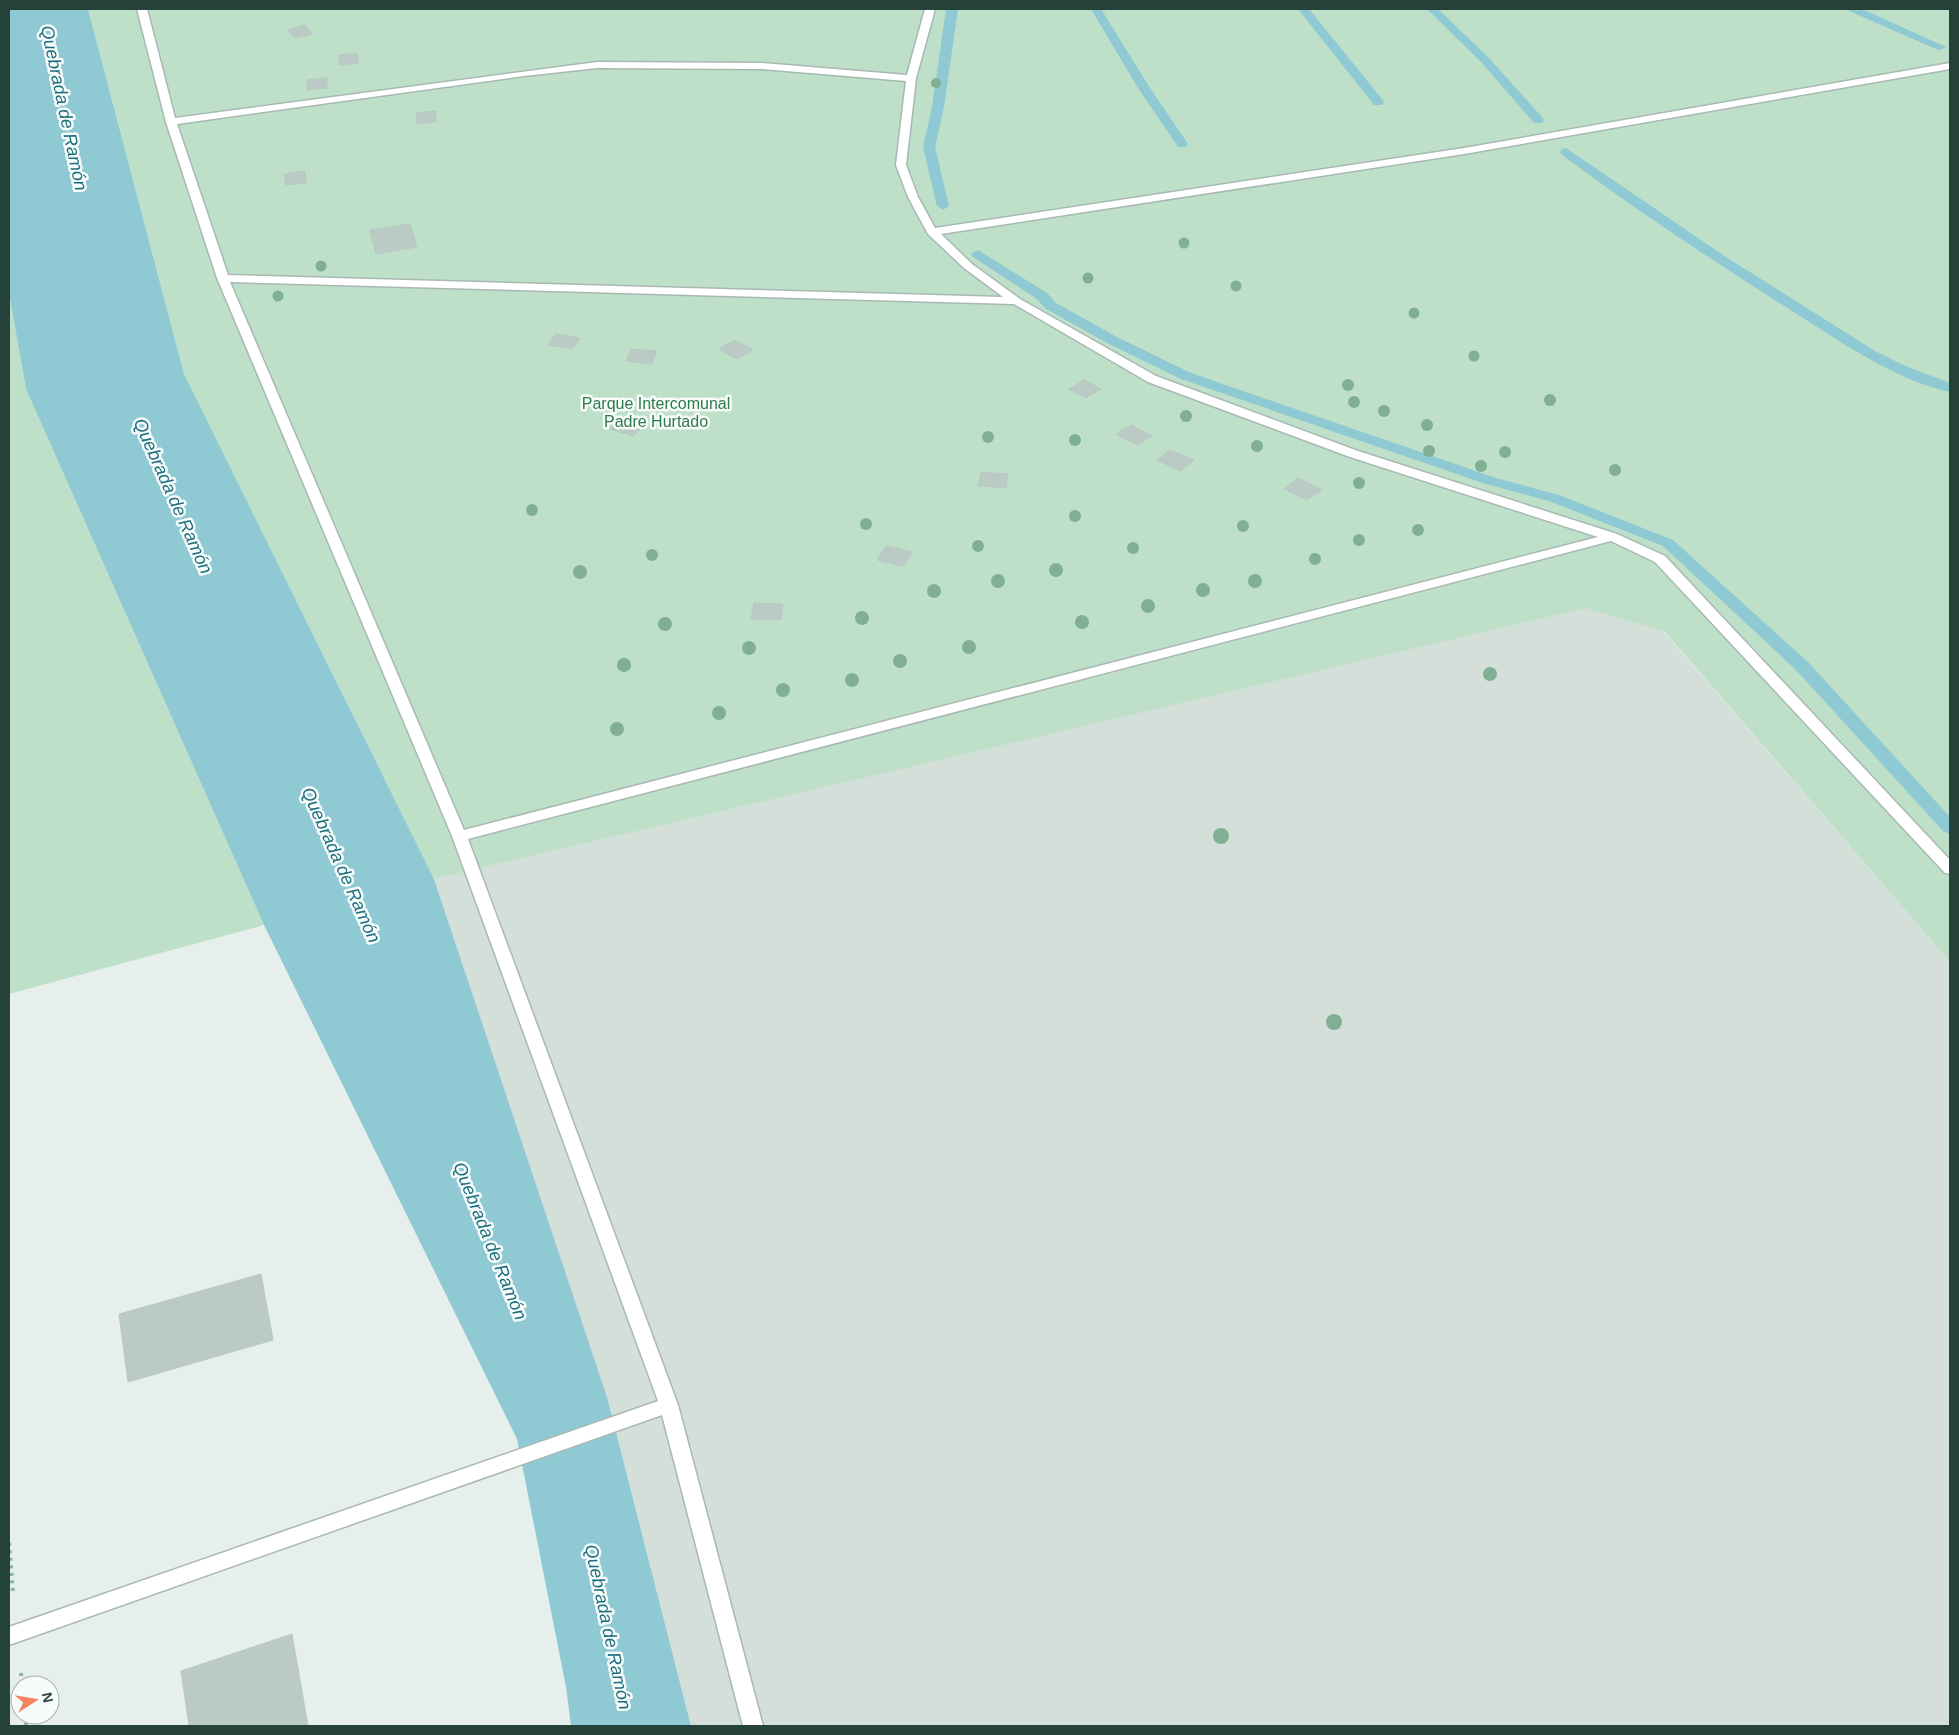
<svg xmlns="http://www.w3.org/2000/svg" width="1959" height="1735" font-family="Helvetica,sans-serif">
	<rect width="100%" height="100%" fill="#e6efeb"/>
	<polygon fill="#d4dfda" points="1586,607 1664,632 1950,962 1950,1726 691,1726 607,1397 434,879"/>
	<g fill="#bfe0c8">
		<polygon points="88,9 1950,9 1950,962 1665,632 1586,608 434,879 184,374"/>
		<polygon points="9,293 26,389 264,925 9,994"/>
	</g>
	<polygon fill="#8ec9d4" points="9,9 88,9 184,374 434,879 607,1397 691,1726 571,1726 566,1687 517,1439 264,925 26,389 9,293"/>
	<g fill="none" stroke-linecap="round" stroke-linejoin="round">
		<g fill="#8ec9d4" fill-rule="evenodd">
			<polygon points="946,9 958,9 944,107 935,147 949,206 943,210 937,206 923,147 932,107"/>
			<polygon points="1091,9 1101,9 1150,88 1188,144 1186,147 1178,147 1138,88"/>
			<polygon points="1298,9 1309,9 1382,99 1384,102 1382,105 1374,105"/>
			<polygon points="1427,9 1438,9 1489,58 1542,117 1544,120 1542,123 1534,123 1481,62"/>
			<polygon points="1848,9 1862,9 1946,47 1940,50 1936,49 1849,11"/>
			<path d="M1566,148L1726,257L1875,351L1903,365L1950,383V392C1894,380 1840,341 1792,311C1713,261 1636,210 1562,155L1560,152L1562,149Z"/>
			<polygon points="978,250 1047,293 1056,303 1117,337 1191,373 1496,478 1559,495 1673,540 1808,662 1950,817 1950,834 1944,832 1796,670 1663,546 1549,501 1486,484 1181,379 1107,343 1046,309 1037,299 973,257 971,254"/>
		</g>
	</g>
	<g fill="#bbcac4" stroke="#b8c9c2">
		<polygon points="305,25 313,34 295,38 287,30"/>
		<polygon points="357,53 359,63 339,65 339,55"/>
		<polygon points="327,78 327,88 307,90 307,80"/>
		<polygon points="436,111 436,122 417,124 416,113"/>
		<polygon points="305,171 306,183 286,185 284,174"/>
		<polygon points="410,224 417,247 376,254 370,230"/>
		<polygon points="556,334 580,338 572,349 548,345"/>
		<polygon points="735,340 753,350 737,359 719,349"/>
		<polygon points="631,349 657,351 652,364 626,361"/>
		<polygon points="1084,380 1101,389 1086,398 1069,389"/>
		<polygon points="623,417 646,424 633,436 610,429"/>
		<polygon points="1131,425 1152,436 1137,445 1116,434"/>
		<polygon points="1170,450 1194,460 1180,471 1157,460"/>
		<polygon points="981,472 1008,474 1006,488 978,486"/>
		<polygon points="1298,478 1322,490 1307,500 1284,489"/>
		<polygon points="886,546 913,552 903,566 877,560"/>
		<polygon points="754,603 783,604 781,620 751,619"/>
		<polygon points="261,1274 273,1340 128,1382 119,1314"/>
		<polygon points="292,1634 308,1726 189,1726 181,1671"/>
	</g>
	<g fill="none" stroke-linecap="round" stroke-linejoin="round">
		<defs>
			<path id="service" d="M137,9H147L175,118L597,62L762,63L907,75L925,9H935L916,78L906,165L918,197L935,228L1464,148L1950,63V69L1464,154L941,234L972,264L1020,299L1156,376L1358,451L1617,534L1665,556L1950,860V874L1945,873L1655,562L1611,541L468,839L678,1405L763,1726H743L662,1415L9,1645V1627L658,1401L452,836L217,278L166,122ZM597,68L762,69L906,81L896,165L908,197L928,234L964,268L1003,297L228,275L177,124L524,76ZM230,282L1014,304L1148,382L1350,457L1598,537L464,830Z"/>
		</defs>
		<use href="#service" stroke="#a8b8b2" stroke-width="3"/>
		<g stroke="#86b3a5" stroke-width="4" stroke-dasharray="3 4.5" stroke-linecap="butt">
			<polyline points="9,1543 13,1592"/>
			<polyline points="21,1673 22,1685"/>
			<polyline points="25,1715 26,1726"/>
		</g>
		<use href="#service" fill="#fff" fill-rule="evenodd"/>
	</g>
	<g fill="#80af93">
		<circle cx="936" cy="83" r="5"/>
		<circle cx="1184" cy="243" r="5.5"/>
		<circle cx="321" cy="266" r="5.5"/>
		<circle cx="1088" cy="278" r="5.5"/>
		<circle cx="1236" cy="286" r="5.5"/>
		<circle cx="278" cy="296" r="5.5"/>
		<circle cx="1414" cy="313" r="5.5"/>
		<circle cx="1474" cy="356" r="5.5"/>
		<circle cx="1348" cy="385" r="6"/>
		<circle cx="1550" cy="400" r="6"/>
		<circle cx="1354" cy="402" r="6"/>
		<circle cx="1384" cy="411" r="6"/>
		<circle cx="1186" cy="416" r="6"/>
		<circle cx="1427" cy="425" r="6"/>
		<circle cx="988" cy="437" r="6"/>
		<circle cx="1075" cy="440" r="6"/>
		<circle cx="1257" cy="446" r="6"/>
		<circle cx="1429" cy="451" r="6"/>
		<circle cx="1505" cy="452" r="6"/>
		<circle cx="1481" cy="466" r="6"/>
		<circle cx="1615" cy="470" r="6"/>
		<circle cx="1359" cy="483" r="6"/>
		<circle cx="532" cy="510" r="6"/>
		<circle cx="1075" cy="516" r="6"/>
		<circle cx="866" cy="524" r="6"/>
		<circle cx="1243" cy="526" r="6"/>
		<circle cx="1418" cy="530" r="6"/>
		<circle cx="1359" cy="540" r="6"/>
		<circle cx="978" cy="546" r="6"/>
		<circle cx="1133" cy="548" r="6"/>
		<circle cx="652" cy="555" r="6"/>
		<circle cx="1315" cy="559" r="6"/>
		<circle cx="1056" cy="570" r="7"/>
		<circle cx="580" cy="572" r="7"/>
		<circle cx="998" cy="581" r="7"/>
		<circle cx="1255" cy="581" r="7"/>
		<circle cx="1203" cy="590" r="7"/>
		<circle cx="934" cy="591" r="7"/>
		<circle cx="1148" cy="606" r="7"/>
		<circle cx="862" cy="618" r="7"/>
		<circle cx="1082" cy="622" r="7"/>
		<circle cx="665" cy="624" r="7"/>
		<circle cx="969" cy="647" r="7"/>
		<circle cx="749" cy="648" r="7"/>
		<circle cx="900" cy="661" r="7"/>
		<circle cx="624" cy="665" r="7"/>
		<circle cx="1490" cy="674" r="7"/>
		<circle cx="852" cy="680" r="7"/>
		<circle cx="783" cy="690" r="7"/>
		<circle cx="719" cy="713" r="7"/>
		<circle cx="617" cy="729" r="7"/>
		<circle cx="1221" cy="836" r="8"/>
		<circle cx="1334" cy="1022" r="8"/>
	</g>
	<g text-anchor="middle" stroke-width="5" stroke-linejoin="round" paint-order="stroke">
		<g font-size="16" fill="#2d7a4b" stroke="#f7fbf9">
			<text x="656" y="409">Parque Intercomunal<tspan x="656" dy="18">Padre Hurtado</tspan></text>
		</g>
		<g font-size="18" font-style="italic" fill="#1c6f80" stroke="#f7fbf9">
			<text transform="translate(64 108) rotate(78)" y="6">Quebrada de Ramón</text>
			<text transform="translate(173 496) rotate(66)" y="6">Quebrada de Ramón</text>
			<text transform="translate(341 865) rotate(66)" y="6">Quebrada de Ramón</text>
			<text transform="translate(490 1241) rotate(68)" y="6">Quebrada de Ramón</text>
			<text transform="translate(608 1627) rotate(78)" y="6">Quebrada de Ramón</text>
		</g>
	</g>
	<rect width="1959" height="1735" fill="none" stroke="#24423a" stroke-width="20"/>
	<g transform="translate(35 1700) rotate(78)"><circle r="24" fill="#f7fbf9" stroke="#a3b1ad"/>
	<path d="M0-4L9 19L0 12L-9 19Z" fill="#f4845f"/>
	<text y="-8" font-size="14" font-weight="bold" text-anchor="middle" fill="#24423a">N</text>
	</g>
</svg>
